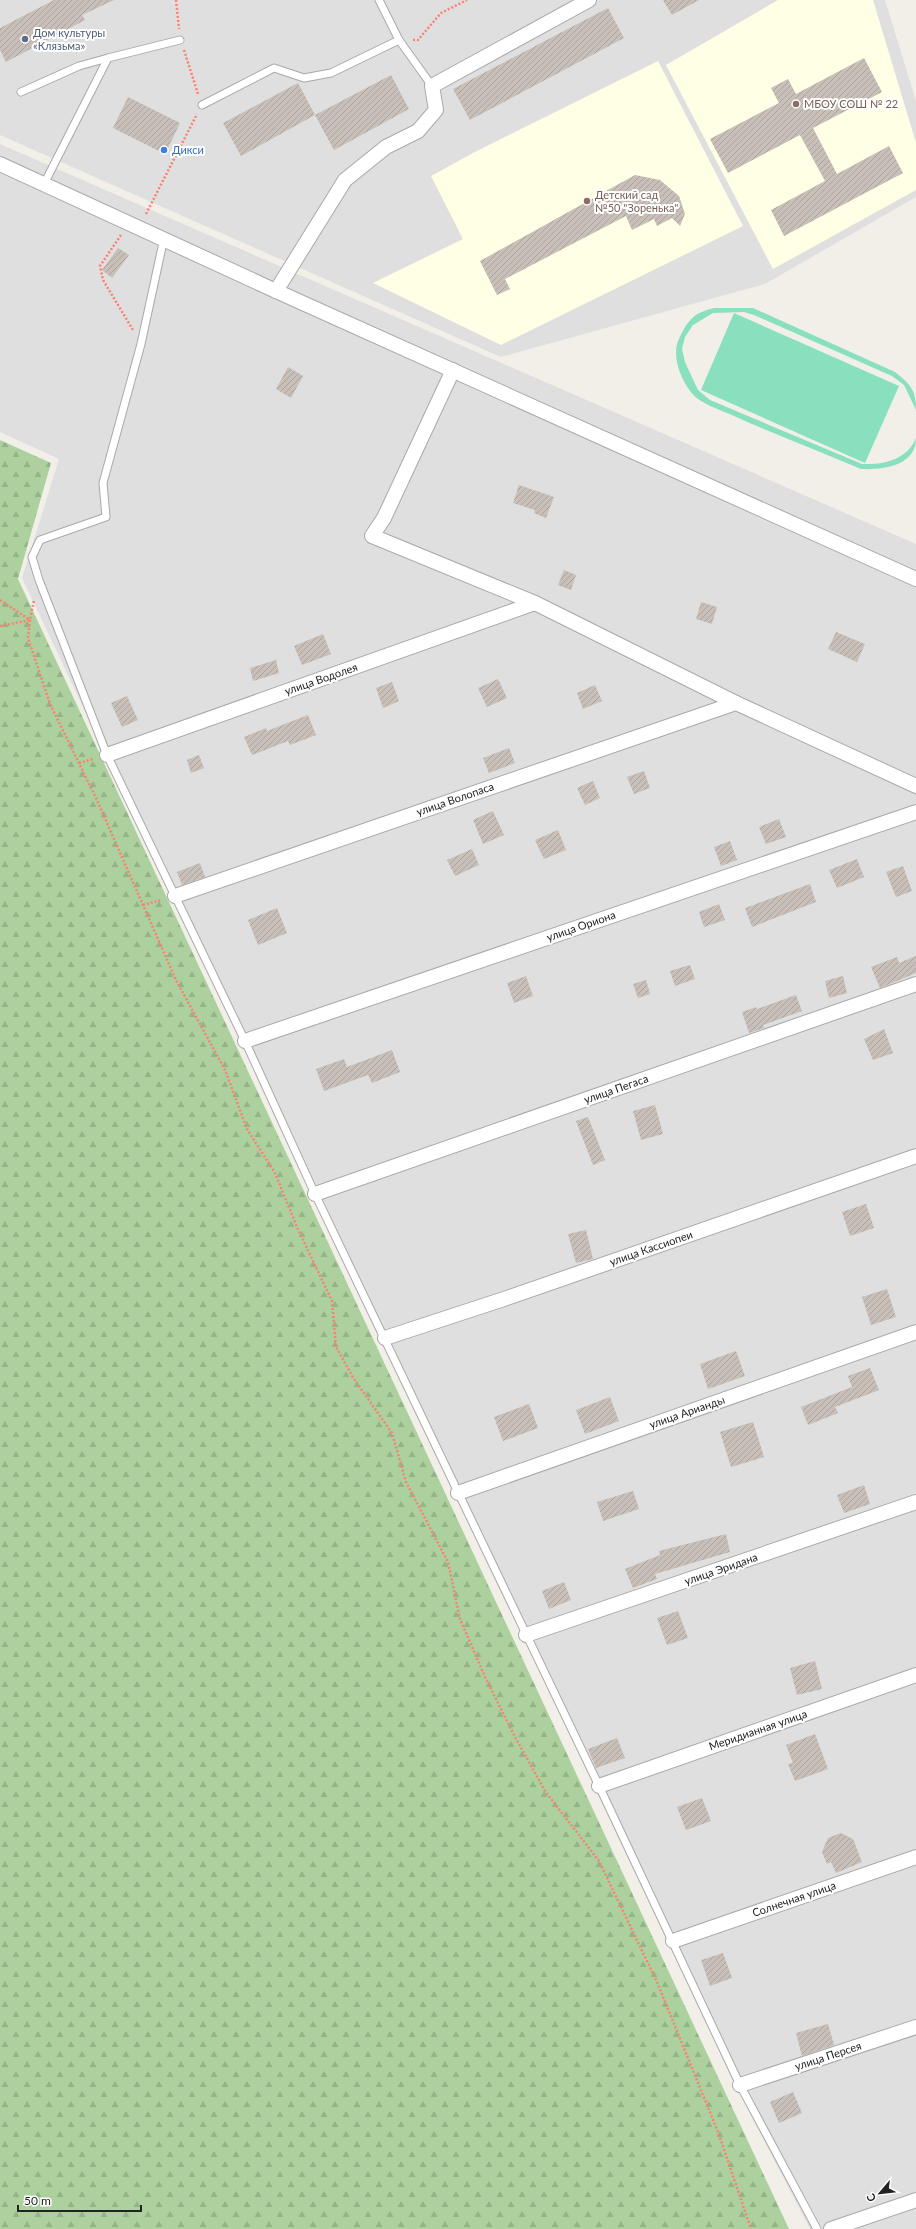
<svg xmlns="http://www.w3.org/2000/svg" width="916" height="2229" font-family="Lato,sans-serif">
	<defs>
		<pattern id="forest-firs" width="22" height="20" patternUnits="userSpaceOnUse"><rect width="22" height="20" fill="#add19e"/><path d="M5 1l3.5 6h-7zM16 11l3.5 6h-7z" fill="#95b388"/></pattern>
		<pattern id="building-hatch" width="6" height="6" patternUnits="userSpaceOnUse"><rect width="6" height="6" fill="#c7bfb8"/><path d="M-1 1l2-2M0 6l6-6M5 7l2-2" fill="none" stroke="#aba49e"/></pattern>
	</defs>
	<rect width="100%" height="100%" fill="#f2efe9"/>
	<g fill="#e0dfdf">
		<polygon points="0,0 885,0 916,101 916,197 765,284 501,357 0,135"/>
		<polygon points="0,144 916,544 916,2229 810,2229 736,2086 22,578 59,459 0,432"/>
	</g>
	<g fill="#ffffe5">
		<polygon points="778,0 873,0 916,143 916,190 773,269 666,65"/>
		<polygon points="658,61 743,226 501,345 373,283 463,239 431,176 473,153"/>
	</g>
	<polygon fill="url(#forest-firs)" points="0,440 51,463 18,579 789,2229 0,2229"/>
	<g fill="#88e0be">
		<path d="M714,308H753L895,372C910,384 916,389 916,410L904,385L892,376L754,315L744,312L713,313L693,325L685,337L682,349L685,362L698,390L710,400L862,464C883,465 907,460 916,438C916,466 883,470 861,469C819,451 776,435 734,416C723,411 708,406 698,399C684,388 671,359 678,341C687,321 693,313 714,308Z"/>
		<polygon points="734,313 899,386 865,463 701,390"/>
	</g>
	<g fill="url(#building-hatch)">
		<polygon points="54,0 114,0 82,15 85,20 6,62 0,50 0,28"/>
		<polygon points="663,0 699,0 672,15"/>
		<polygon points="608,8 624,38 470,120 453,89"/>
		<polygon points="864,58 882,92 813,128 837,174 889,146 903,173 784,236 771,210 825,181 800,135 728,173 710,139 779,103 771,88 788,79 796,94"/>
		<polygon points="391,75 409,109 334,150 315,115"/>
		<polygon points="298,83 315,115 241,156 223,123"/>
		<polygon points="128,97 180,123 165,154 113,128"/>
		<polygon points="635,175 660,180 679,196 685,214 680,226 672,218 657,226 654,219 632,230 626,216 505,279 510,289 497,295 480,261"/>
		<polygon points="118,248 129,255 112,278 102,270"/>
		<polygon points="288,367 303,376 291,398 276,389"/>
		<polygon points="519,485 554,497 546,518 534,513 535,510 513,503"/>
		<polygon points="564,570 576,575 571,590 558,585"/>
		<polygon points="701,602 717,607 712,624 696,619"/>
		<polygon points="836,632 865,644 857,662 828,649"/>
		<polygon points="323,634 331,654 302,665 294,646"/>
		<polygon points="276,660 279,673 253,681 250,668"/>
		<polygon points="498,679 507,698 487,707 478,688"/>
		<polygon points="392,682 399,701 383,708 376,688"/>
		<polygon points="595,685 602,701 583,709 577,693"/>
		<polygon points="127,696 138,720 122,727 111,703"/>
		<polygon points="308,715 316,735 290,745 288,741 252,755 244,737 266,728 267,731"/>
		<polygon points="509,748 515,763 489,773 483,758"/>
		<polygon points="199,755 204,768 191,773 187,760"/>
		<polygon points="644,771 650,788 634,794 627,777"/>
		<polygon points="593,781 600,798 585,805 577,788"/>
		<polygon points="493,811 504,835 483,844 473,820"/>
		<polygon points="779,819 786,837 766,844 759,827"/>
		<polygon points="558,830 566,850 544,859 535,840"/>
		<polygon points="730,841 737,860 721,866 714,847"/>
		<polygon points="472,849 479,865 455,876 447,860"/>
		<polygon points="857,859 864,877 837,888 829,870"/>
		<polygon points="200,863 205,877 182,885 177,872"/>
		<polygon points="903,866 912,891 896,897 886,872"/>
		<polygon points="810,884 816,902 752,927 745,908"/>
		<polygon points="719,904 725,920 704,927 699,912"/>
		<polygon points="277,908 287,933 258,945 248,920"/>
		<polygon points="916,956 916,973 880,988 871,967 897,957 899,963"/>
		<polygon points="690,965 695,979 675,986 670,971"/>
		<polygon points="526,976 533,996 514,1003 507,983"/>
		<polygon points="843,976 847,993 829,998 825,981"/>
		<polygon points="646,980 650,994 638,998 633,984"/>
		<polygon points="796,995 802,1011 763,1025 764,1028 749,1033 742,1012 756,1007 757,1009"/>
		<polygon points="884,1029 893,1053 873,1060 864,1039"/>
		<polygon points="392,1050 400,1072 372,1083 368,1075 324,1091 316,1069 344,1059 347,1067"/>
		<polygon points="655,1105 663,1134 641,1140 633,1111"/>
		<polygon points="588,1117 605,1160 593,1165 576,1121"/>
		<polygon points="866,1204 874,1228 850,1236 842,1212"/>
		<polygon points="586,1230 593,1259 576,1263 568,1234"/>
		<polygon points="887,1289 896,1317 871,1325 862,1297"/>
		<polygon points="736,1351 745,1376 708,1389 700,1364"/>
		<polygon points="870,1368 879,1390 835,1407 838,1413 808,1425 801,1407 852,1387 848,1376"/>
		<polygon points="610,1397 619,1421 585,1434 576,1410"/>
		<polygon points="529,1404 538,1428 503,1441 494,1417"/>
		<polygon points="753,1422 764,1457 731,1467 720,1432"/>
		<polygon points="864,1485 870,1504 844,1513 837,1495"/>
		<polygon points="633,1491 639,1509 603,1521 597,1502"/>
		<polygon points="726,1534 730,1552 655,1574 657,1579 633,1588 625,1569 660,1555 659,1551"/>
		<polygon points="564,1582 571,1600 549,1609 542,1591"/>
		<polygon points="678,1611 688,1638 667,1645 657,1618"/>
		<polygon points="815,1661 822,1689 797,1695 790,1668"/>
		<polygon points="815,1734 828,1769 795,1781 788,1764 793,1763 786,1745"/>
		<polygon points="617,1738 625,1758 596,1768 588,1749"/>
		<polygon points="702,1798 711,1821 686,1830 677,1807"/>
		<polygon points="841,1833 853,1839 862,1862 836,1873 831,1862 827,1864 822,1852 828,1838"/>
		<polygon points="723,1953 732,1978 710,1986 701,1960"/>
		<polygon points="828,2024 834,2045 802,2056 796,2033"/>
		<polygon points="793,2092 802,2113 779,2123 770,2102"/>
	</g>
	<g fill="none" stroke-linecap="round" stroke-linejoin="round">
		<defs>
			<g id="lane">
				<polyline points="399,40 432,86"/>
				<polyline points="21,92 79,66 108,58"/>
				<polyline points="202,105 274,68 304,78 331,73 399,40 379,0"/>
				<polyline points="44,184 108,58 180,40"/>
				<polyline points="164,238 141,344 103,483 106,517 40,540 32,557 39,580 107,755 245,1041 315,1194 599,1786 740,2085 817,2229"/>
			</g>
			<g id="street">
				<polyline points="0,164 276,291 916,579"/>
				<polyline points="276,291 345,180 386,147 418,131 436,110 432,86 589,0"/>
				<polyline points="453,370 384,518 372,536 535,603 736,703 916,786"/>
				<polyline points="107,755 535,603"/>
				<polyline points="175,896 736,703"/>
				<polyline points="245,1041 916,812"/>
				<polyline points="315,1194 916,984"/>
				<polyline points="385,1338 504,1299 916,1156"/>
				<polyline points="458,1493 916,1332"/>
				<polyline points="526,1635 916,1502"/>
				<polyline points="599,1786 916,1675"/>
				<polyline points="673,1941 916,1857"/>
				<polyline points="740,2085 916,2027"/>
				<polyline points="831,2229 916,2200"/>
			</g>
		</defs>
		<use href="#lane" stroke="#a9a9a9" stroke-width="9"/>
		<use href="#street" stroke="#a9a9a9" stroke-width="16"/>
		<g stroke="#fa8072" stroke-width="2.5" stroke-dasharray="2 2" stroke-linecap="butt">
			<polyline points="176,0 179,29"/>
			<polyline points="413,40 418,40 441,13 467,0"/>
			<polyline points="184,50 198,94"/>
			<polyline points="146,214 197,114"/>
			<polyline points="121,235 100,266 103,280 133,330"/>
			<polyline points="0,600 30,620 28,638 50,704 96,798 176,980 225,1070 247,1129 275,1173 297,1227 332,1301 336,1347 354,1379 392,1433 406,1482 448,1562 460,1619 485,1677 514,1735 545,1791 599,1861 657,1982 718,2132 751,2229"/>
			<polyline points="0,626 30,620 34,600"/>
			<polyline points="79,763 93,759"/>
			<polyline points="143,905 161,900"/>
		</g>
		<use href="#lane" stroke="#fff" stroke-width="7"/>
		<use href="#street" stroke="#fff" stroke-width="14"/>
	</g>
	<circle fill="#5c6f8a" stroke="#fff" stroke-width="1.5" cx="25" cy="39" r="4"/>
	<g fill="#8d6e63" stroke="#fff" stroke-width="1.5">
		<circle cx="796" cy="104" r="4"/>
		<circle cx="587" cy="201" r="4"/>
	</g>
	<circle fill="#3f7fe0" stroke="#fff" stroke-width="1.5" cx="164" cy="150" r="4"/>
	<g text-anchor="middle" stroke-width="4" stroke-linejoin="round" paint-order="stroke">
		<g font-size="11" fill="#4e5e75" stroke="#fff" text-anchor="start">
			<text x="33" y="37">Дом культуры<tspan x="33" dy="13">«Клязьма»</tspan></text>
		</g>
		<g font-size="11" fill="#785e54" stroke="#fff" text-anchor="start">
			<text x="804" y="108">МБОУ СОШ № 22</text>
			<text x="595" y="199">Детский сад<tspan x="595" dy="13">№50 "Зоренька"</tspan></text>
		</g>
		<g font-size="11" fill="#366cbe" stroke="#fff" text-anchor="start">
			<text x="172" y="154">Дикси</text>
		</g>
		<g font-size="11" fill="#222" stroke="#fff">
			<text transform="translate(321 679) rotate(-19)" y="4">улица Водолея</text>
			<text transform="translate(455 799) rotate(-19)" y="4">улица Волопаса</text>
			<text transform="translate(581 926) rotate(-19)" y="4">улица Ориона</text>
			<text transform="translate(616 1089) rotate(-19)" y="4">улица Пегаса</text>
			<text transform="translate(651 1248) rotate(-19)" y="4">улица Кассиопеи</text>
			<text transform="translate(687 1412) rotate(-19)" y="4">улица Арианды</text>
			<text transform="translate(721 1569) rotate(-19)" y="4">улица Эридана</text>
			<text transform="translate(758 1730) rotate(-19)" y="4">Меридианная улица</text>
			<text transform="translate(794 1899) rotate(-19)" y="4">Солнечная улица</text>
			<text transform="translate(828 2056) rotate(-18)" y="4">улица Персея</text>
		</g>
	</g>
	<g transform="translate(880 2193) rotate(242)" stroke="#ffffff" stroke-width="3" paint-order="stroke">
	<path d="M0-3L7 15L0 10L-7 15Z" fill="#222222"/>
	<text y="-6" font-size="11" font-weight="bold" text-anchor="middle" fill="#222222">С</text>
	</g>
	<path d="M18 2205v6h123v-6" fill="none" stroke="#222222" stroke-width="2"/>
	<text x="24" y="2205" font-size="12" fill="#222222" stroke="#ffffff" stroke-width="3" paint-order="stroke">50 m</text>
</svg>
